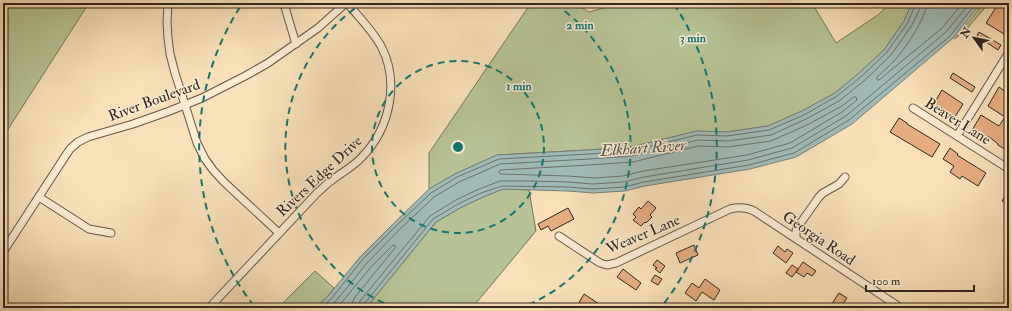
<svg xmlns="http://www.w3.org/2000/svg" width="1012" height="311" font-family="'IM FELL Double Pica',serif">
	<rect width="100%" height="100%" fill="#f9e0b8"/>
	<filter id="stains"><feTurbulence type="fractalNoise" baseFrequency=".005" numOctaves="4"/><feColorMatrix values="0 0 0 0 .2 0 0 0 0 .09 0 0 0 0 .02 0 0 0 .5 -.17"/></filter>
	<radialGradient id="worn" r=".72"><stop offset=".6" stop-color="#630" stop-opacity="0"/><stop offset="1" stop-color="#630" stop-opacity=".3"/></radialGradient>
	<g fill="#b7c394" stroke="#747458">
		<polygon points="3,3 89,3 3,137"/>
		<polygon points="531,3 575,3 589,12 620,3 812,3 836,43 878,15 890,3 912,3 904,21 884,50 859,73 835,93 802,111 768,126 727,132 697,131 631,147 588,150 497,155 455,174 429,189 429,153"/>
		<polygon points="983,3 989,3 964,32 954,39 976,13"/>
		<polygon points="503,189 529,190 536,231 472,308 431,308 422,305 420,308 366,308 436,222 460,208 483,197"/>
		<polygon points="315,271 334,288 328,296 315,308 278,308"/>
	</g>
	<polygon fill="#a0bbb7" stroke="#747f79" points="912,3 981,3 975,11 953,38 852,124 796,157 750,169 645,186 625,191 593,193 568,191 503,189 483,197 460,208 436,222 366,308 315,308 328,296 360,257 393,224 429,189 455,174 497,155 588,150 631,147 697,131 727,132 768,126 802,111 835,93 859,73 884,50 904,21"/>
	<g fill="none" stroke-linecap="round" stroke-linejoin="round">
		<g stroke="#68706a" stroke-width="1">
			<path d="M927,3C926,18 905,49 895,60C889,66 883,72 877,77V80H879L942,28L963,3"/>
			<polygon points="854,97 856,97 857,100 842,112 790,143 747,155 643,171 623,176 594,178 568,176 501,174 499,173 499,171 501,170 589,165 633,162 698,146 728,147 771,141 809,124 842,106"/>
			<polyline points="321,308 331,299 363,259 396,226 431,193 457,177 499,159 588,154 631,151 697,135 727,136 769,130 804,115 837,96 862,76 887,52 907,24 915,6 916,3"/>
			<polyline points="328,308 335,302 367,263 399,230 434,197 459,182 500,164 589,159 632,156 698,140 728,141 771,135 806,119 839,101 865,80 891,55 912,25 920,8 921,3"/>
			<polyline points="337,308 371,267 393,245 395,245 395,248 355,297 352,303 352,308"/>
			<polyline points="358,308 360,301 430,216 456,200 479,189 500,181 529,181 568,182 593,184 624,182 644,177 748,160 792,148 846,116 946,32 970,3"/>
			<polyline points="363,308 364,304 433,219 458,204 481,193 502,186 568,187 593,189 624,187 644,182 749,165 794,153 849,120 950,36 976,3"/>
		</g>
	</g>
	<g fill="#e6ad81" stroke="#31251c">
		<polygon points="998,4 1009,11 1009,37 986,23"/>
		<polygon points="979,32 1001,45 998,50 977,36"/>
		<polygon points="953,73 975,87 972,92 950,78"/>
		<polygon points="999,87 1009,94 1009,152 998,145 998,144 988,136 985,141 971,132 981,115 999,126 1005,117 988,106"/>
		<polygon points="942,90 963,104 955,117 941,108 940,109 933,105"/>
		<polygon points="899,118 907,123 907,124 940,144 932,157 890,132"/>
		<polygon points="950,148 958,154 957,155 986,173 978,186 962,176 960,179 950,172 954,166 943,159"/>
		<polygon points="1009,189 1009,205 1002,201"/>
		<polygon points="648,201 656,208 650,215 652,217 646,223 645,222 641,226 633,220 636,217 633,214 639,207 641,209"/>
		<polygon points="568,208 574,219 551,231 548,226 541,230 538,224"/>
		<polygon points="694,245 698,255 680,263 676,253"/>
		<polygon points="778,246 785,252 787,249 793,253 786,263 773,253"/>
		<polygon points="657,260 665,266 660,273 655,269 657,268 653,265"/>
		<polygon points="803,262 816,271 812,276 807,273 804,277 796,272"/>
		<polygon points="792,265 798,269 792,277 786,273"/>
		<polygon points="623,269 641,283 636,290 617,277"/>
		<polygon points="655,275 662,279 658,285 651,281"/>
		<polygon points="705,279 720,290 714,300 702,292 696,301 685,293 692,283 699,288"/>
		<polygon points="839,293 847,298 840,308 829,308"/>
		<polygon points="584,294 605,308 576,308"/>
	</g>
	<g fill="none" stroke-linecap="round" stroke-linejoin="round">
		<defs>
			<g id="minor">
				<polyline points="168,3 167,22 168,38 170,54 175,73 197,143 205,159 213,170 224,182 279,233"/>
				<polyline points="284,3 287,14 296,44"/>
				<polyline points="913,108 1009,169"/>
				<polyline points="957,136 1009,52"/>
				<polyline points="39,197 89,229 111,233"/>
				<path d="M559,236L600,263L607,265L616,263L730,209C739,207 746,207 754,211L901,308"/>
				<polyline points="796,238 796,231 797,228 819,197 823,193 839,184 845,177"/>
				<polyline points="3,252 64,158 70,149 78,142 88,137 133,124 167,112 202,98 247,75 268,63 318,28 346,3"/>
				<path d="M209,308L317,193C322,189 326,184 331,181C342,172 353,167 362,157C390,128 400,82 381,46C372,30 359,17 347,3"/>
			</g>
		</defs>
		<use href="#minor" stroke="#635443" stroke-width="9"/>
		<use href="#minor" stroke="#fbebd1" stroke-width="7"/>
	</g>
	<g fill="none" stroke="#0f766e" stroke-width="2" stroke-dasharray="7 5">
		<circle cx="458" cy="147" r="86"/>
		<path d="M395 308A173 173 0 0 1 361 4M555 4A173 173 0 0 1 521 308"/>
		<path d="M254 306A259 259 0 0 1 242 4M674 4A259 259 0 0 1 662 306"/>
	</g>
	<g text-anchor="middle" stroke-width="3" stroke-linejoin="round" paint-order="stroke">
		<g font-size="15" fill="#31251c" stroke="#fbebd1">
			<text transform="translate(154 100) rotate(-20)" y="5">River Boulevard</text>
			<text transform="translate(958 121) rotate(32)" y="5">Beaver Lane</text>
			<text transform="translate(319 176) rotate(-43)" y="5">Rivers Edge Drive</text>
			<text transform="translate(643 234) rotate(-23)" y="5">Weaver Lane</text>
			<text transform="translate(819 238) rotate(34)" y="5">Georgia Road</text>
		</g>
		<g font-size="16" font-style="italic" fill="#52524a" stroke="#fbebd1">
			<text transform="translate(643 147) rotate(-4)" y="6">Elkhart River</text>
		</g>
	</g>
	<circle cx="458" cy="147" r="6" fill="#0f766e" stroke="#fbebd1" stroke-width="2"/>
	<g font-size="12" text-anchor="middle" font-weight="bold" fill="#0f766e" stroke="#fbebd1" stroke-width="3" stroke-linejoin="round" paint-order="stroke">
		<text x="580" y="29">2 min</text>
		<text x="693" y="42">3 min</text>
		<text x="519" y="90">1 min</text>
	</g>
	<rect width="1012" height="311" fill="none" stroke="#f9e0b8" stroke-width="16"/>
	<rect x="4" y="4" width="1004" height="303" fill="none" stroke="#31251c" stroke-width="2"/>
	<rect x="8" y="8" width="996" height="295" fill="none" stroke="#31251c"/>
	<g transform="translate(974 38) rotate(303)" stroke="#fbebd1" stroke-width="3" paint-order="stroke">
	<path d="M0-3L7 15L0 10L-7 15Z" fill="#31251c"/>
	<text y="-6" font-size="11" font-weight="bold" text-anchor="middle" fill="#31251c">N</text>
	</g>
	<path d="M866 285v6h108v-6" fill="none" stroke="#31251c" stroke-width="2"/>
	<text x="872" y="285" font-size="12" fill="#31251c" stroke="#fbebd1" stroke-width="3" paint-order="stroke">100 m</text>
	<rect width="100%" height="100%" filter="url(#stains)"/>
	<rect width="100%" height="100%" fill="url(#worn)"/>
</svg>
